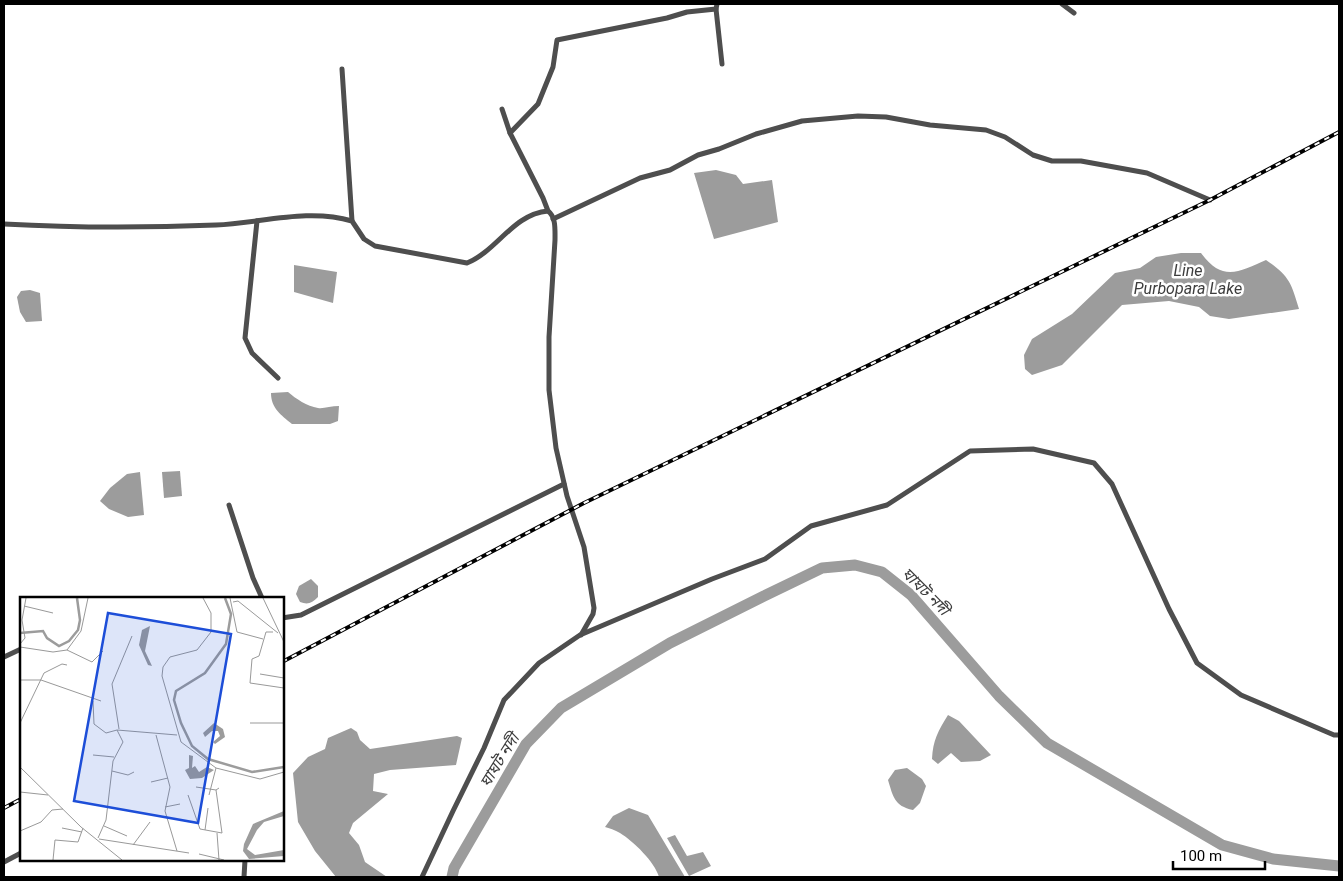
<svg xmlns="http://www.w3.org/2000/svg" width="1343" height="881" font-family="Roboto,'Noto Sans Bengali',sans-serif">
	<rect width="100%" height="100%" fill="#fff"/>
	<g fill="#9c9c9c">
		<polygon points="716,170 736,175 743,184 772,180 778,222 714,239 694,173"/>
		<path d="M1181,253H1201C1222,282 1239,272 1266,260C1289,276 1291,282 1299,309L1229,319L1210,316L1199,307L1169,301L1122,305L1062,365L1032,375L1025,369L1024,355L1032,339L1072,314L1115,273L1140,268L1156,257Z"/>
		<polygon points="294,265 337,272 333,303 294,292"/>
		<polygon points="30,290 40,293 42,321 26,322 20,312 17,297 21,291"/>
		<path d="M288,392C296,399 307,406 318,408C323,409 331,406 339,406L338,421L330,424H292C281,415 271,408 271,393Z"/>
		<polygon points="180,471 182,496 164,498 162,472"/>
		<polygon points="140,472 144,515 128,517 109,509 100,501 110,488 127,474"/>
		<path d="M311,579L318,586V597C312,603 308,605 300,602L296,594L299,586Z"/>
		<path d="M948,715L959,721L991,755L980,761L961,762L951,753L938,764L932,759C933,740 938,731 948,715Z"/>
		<polygon points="351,728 357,732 360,740 370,749 457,736 462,738 456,765 390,770 374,774 373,791 388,794 353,823 349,833 359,845 365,862 387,877 336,877 315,851 298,822 293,773 308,757 325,749 328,738"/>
		<path d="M907,768L922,779L926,786L920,803L913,810C894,806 893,796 888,780L895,770Z"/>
		<path d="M629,808L648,815L685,877H659C655,862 633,841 620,833C615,830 609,828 605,827L613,816Z"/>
		<polygon points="675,835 687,856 703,852 711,866 689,876 667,838"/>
	</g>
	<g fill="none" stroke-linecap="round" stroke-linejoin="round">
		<polyline stroke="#9c9c9c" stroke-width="11" points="452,877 454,868 526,744 561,708 670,643 764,596 822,568 855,565 882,572 911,595 999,696 1047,743 1222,845 1273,859 1339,866"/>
		<g stroke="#4e4e4e" stroke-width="5">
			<polyline points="717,4 716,9 722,64"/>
			<polyline points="1062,4 1074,13"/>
			<polyline points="342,69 352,221"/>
			<polyline points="502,109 510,133"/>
			<polyline points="548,211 543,198 510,133 538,104 553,67 557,40 667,18 687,12 716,9"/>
			<polyline points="553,219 640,178 670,170 698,155 719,149 756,134 802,121 858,116 886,117 930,125 986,130 1005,137 1033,155 1052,161 1081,161 1147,173 1210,200"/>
			<polyline points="257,221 245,338 252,353 278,378"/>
			<path d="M4,224C75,228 145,228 216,225C261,223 308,208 352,221L364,239L375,246L467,263C497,251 513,214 548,211C556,217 555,229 555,240L549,337V390L556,448L567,496L584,547L594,608L593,614L581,635"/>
			<polyline points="229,505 253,578 262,598"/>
			<polyline points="282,618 301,615 564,484"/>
			<polyline points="4,657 21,649"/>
			<polyline points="4,862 21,853"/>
			<polyline points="244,877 245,860"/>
			<polyline points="422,877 453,811 484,748 504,700 539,663 580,635 712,579 765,559 811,526 887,505 970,451 1033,449 1094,463 1112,484 1169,609 1197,663 1241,695 1334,735 1339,735"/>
		</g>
		<defs>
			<g id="rail">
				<polyline points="282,662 584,503 1210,200 1339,132"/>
				<polyline points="4,808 21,799"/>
			</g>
		</defs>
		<use href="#rail" stroke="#000" stroke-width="4"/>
		<use href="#rail" stroke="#fff" stroke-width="2" stroke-dasharray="5.5" stroke-linecap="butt"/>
	</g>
	<g text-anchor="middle" stroke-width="5" stroke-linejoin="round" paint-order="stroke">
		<g font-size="16" font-style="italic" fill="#3d3d3d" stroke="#fff">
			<text x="1188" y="276">Line<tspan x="1188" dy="18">Purbopara Lake</tspan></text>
			<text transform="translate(926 591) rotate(45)" y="6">ঘাঘট নদী</text>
			<text transform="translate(499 760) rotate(-58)" y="6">ঘাঘট নদী</text>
		</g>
	</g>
	<g transform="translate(20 597)">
		<rect width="264" height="264" fill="#fff"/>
		<path d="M130,29L125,54L132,69L128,68L119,48L122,33ZM194,126L203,132L205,140L195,147L193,145L200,139L198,134H192L185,140L183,136ZM169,158L173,159L172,171L175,169L179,175L187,170L194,173L182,181L170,182L165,173L169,171ZM264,214V219L244,225L237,233L227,252L235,258L264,253V259L229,262L223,254L224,247L233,227Z" fill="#9c9c9c"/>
		<path fill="none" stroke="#9c9c9c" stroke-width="2.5" d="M205,1L211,17L206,47L185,76L156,94L154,103L161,126L172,149L188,162L232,175L264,170M0,36L23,34L27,41L39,49L49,44L58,33L60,23L57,1"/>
		<path fill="none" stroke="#999" stroke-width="1" d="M183,1L191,16V35L177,53L150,60L143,70L142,79L161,145L196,171L240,182L264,175M210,1L217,35L243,42M243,1L264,45M213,5L218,4L258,36M4,9L33,16M253,35H246L239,59L232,62L230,86L264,91M0,47L5,41L2,23L6,1M0,50L33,55L47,53L61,34L68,1M47,53L72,65L83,54M240,77L264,81M0,83H21L81,104M73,104L74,127L86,136L97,133M0,126L24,76L42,67L47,68M230,126H264M99,132L92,87L112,39M136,138L150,190L145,214L157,254M73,158L94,160M0,170L61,230L102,263M92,174L108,178L114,175M131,185L148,181M176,190L196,193M0,195L28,198M168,198L180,232L202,236L196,193L199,191M189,198L196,171M145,210L160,207M84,229L107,239M42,231L62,235M185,233L188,211M0,234L21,225L32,213L43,212M197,236L199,263M78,241L86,223L93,164L103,145L97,133L157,138M79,242L169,256M113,248L130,225M179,257L204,263M33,263L35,243L58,245L63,231"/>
		<path fill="#1d4ed8" fill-opacity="0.15" stroke="#1d4ed8" stroke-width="2.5" d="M88,16L211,37L178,226L54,204Z"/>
		<rect width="264" height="264" fill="none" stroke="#000" stroke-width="2.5"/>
	</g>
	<rect width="1343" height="881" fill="none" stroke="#000000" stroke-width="10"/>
	<path d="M1173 861v8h92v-8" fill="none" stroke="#000000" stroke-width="2.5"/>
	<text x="1180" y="861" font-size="15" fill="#000000" stroke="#ffffff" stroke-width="4" paint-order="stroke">100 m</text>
</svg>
